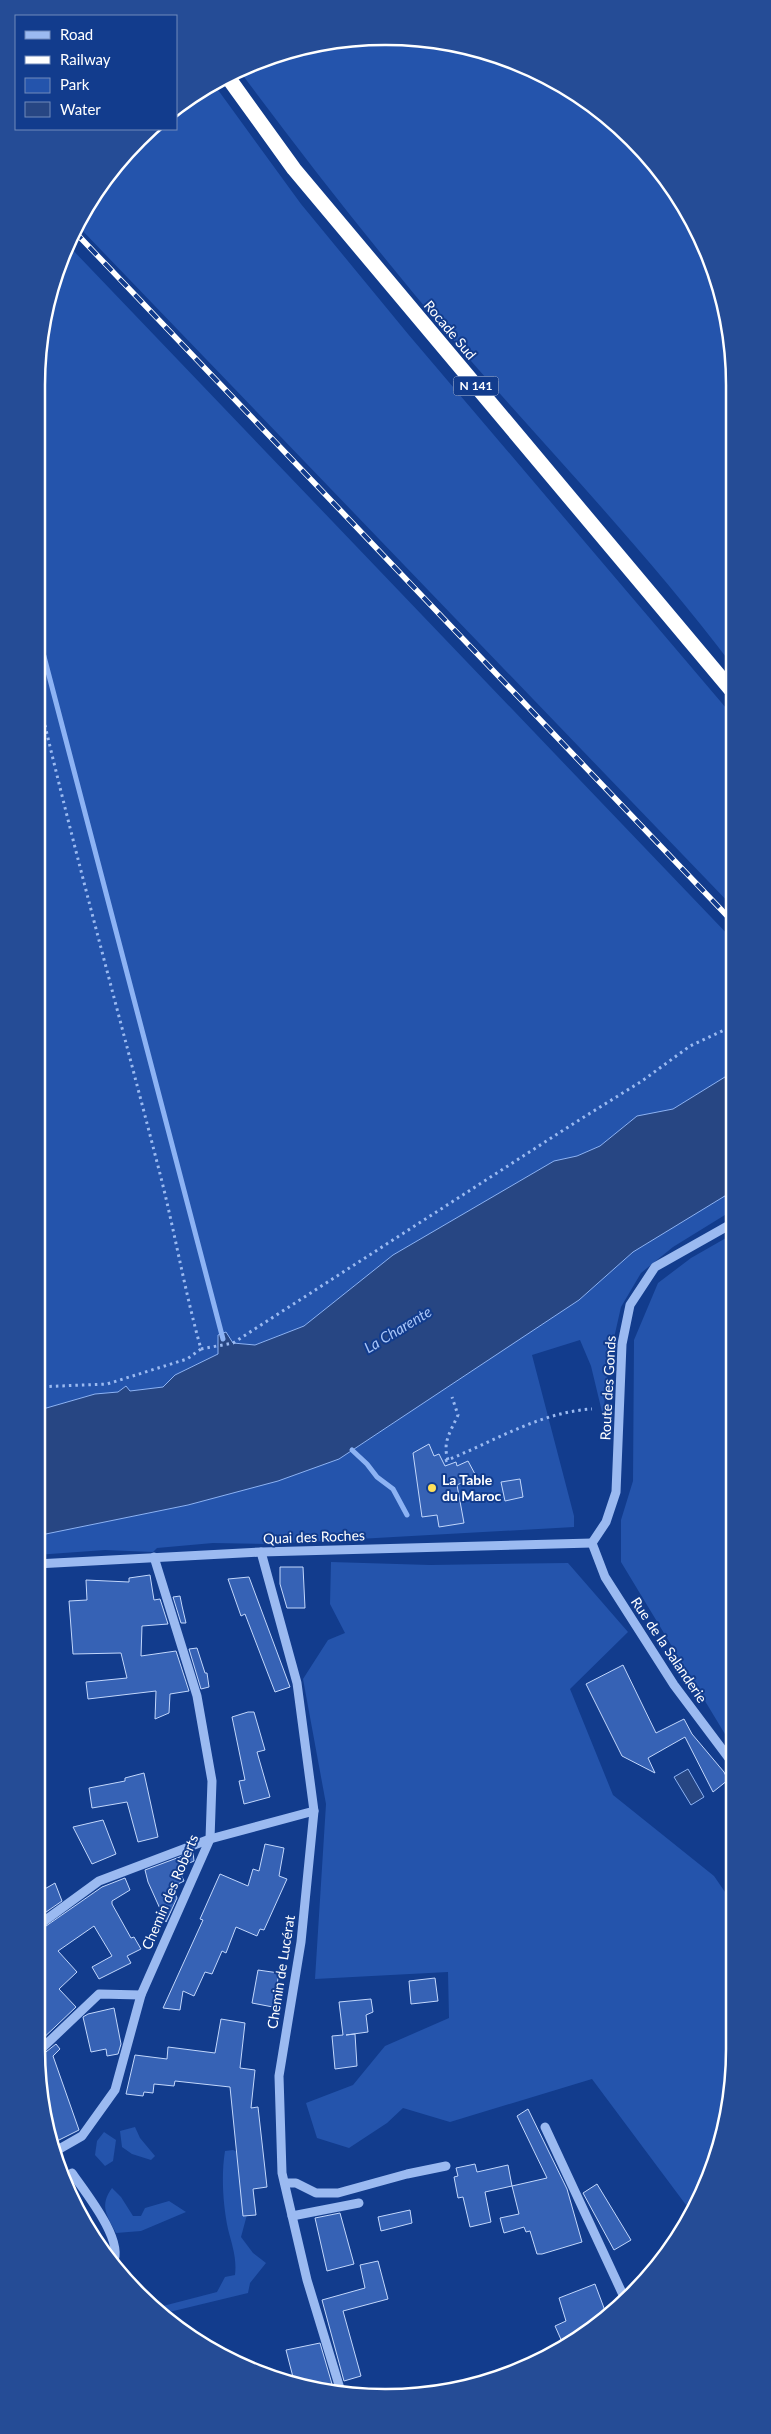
<svg xmlns="http://www.w3.org/2000/svg" width="771" height="2434" font-family="Lato,sans-serif">
	<rect width="100%" height="100%" fill="#123c8d"/>
	<g fill="#2454ac">
		<path d="M386,36L454,43L560,83L633,139L699,231L732,340V665C644,548 541,443 446,332C374,247 305,159 239,70C284,46 336,41 386,36Z"/>
		<polygon points="213,83 301,204 408,334 732,715 733,907 77,225 95,191 139,138 150,129 176,129 176,108 192,95"/>
		<polygon points="67,244 733,940 733,1072 673,1109 637,1116 600,1146 577,1156 554,1161 393,1255 304,1326 254,1345 233,1343 226,1333 219,1335 218,1354 175,1375 163,1387 130,1391 126,1387 118,1392 95,1394 36,1411 36,386 43,317"/>
		<polygon points="733,1191 733,1210 673,1247 641,1273 621,1307 609,1360 603,1416 591,1366 580,1340 532,1355 574,1516 574,1527 269,1544 213,1543 157,1548 153,1552 105,1550 36,1555 36,1536 188,1505 277,1481 339,1459 579,1300 633,1252"/>
		<polygon points="733,1234 733,1332 732,1333 733,1340 734,1494 731,1506 734,1512 734,1749 621,1562 621,1520 633,1481 634,1340 658,1283 691,1258"/>
		<polygon points="331,1562 430,1565 568,1563 628,1632 570,1689 613,1795 714,1876 734,1905 735,2048 728,2117 708,2182 692,2213 592,2079 450,2122 403,2108 387,2123 349,2148 317,2138 306,2103 353,2085 385,2046 449,2018 448,1972 315,1979 326,1804 303,1679 328,1640 345,1633 330,1604"/>
		<polygon points="135,2127 140,2138 155,2156 151,2160 132,2154 122,2147 120,2131"/>
		<polygon points="104,2132 116,2140 113,2161 105,2166 95,2155 97,2141"/>
		<path d="M233,2150L245,2155L248,2211L241,2237L253,2253L266,2263L250,2283L248,2293L161,2314L150,2304L163,2306L217,2292L225,2277L235,2275C237,2258 232,2245 228,2229C223,2205 221,2175 225,2151Z"/>
		<path d="M112,2188L121,2197L133,2216H141L145,2208L169,2201L186,2212L141,2231L116,2233C107,2215 99,2206 112,2188Z"/>
	</g>
	<g fill="#274683" stroke="#8db3f4">
		<polygon points="733,1072 733,1191 633,1252 579,1300 339,1459 278,1481 188,1505 36,1536 36,1411 95,1394 118,1392 126,1386 130,1391 163,1387 175,1375 218,1354 218,1335 226,1332 233,1343 255,1345 304,1326 393,1255 554,1161 577,1156 600,1146 637,1116 673,1109"/>
		<polygon points="688,1769 704,1797 691,1805 674,1777"/>
	</g>
	<g fill="none" stroke-linecap="round" stroke-linejoin="round">
		<g stroke="#8db3f4" stroke-width="5">
			<polyline points="36,626 223,1339"/>
			<polyline points="352,1450 367,1464 377,1477 393,1489 407,1515"/>
		</g>
	</g>
	<g fill="#3662b5" stroke="#c2d7fc">
		<polygon points="429,1444 434,1456 439,1454 445,1466 456,1462 457,1466 468,1461 476,1476 457,1485 464,1523 439,1527 437,1515 422,1517 413,1453"/>
		<polygon points="520,1479 523,1497 505,1501 501,1482"/>
		<polygon points="280,1567 303,1567 305,1608 287,1608 280,1584"/>
		<polygon points="150,1575 154,1600 160,1599 168,1624 142,1626 141,1656 176,1651 189,1691 170,1694 169,1713 155,1719 156,1691 88,1699 86,1682 127,1678 121,1653 73,1654 69,1601 87,1600 86,1580 129,1582 129,1578"/>
		<polygon points="249,1577 290,1687 275,1692 245,1614 241,1616 228,1579"/>
		<polygon points="180,1596 182,1606 186,1623 181,1623 173,1597"/>
		<polygon points="197,1648 205,1673 207,1673 209,1687 201,1689 189,1649"/>
		<polygon points="623,1665 656,1733 684,1719 692,1734 724,1772 728,1780 713,1792 685,1737 648,1758 655,1773 622,1756 586,1684"/>
		<polygon points="248,1712 254,1712 265,1750 257,1752 270,1797 244,1804 239,1781 245,1780 232,1717"/>
		<polygon points="144,1773 158,1837 138,1842 127,1802 92,1808 89,1788 125,1781 125,1778"/>
		<polygon points="103,1820 116,1854 92,1864 73,1827"/>
		<polygon points="265,1844 284,1848 279,1876 287,1879 264,1930 260,1929 257,1936 236,1927 226,1953 222,1951 212,1974 205,1972 194,1996 183,1991 180,2010 163,2008 203,1920 200,1919 220,1874 248,1886 253,1869 259,1871"/>
		<polygon points="193,1852 194,1861 178,1868 184,1881 172,1887 177,1898 166,1922 148,1882 145,1870"/>
		<polygon points="125,1878 130,1890 112,1901 112,1904 131,1938 134,1937 141,1949 127,1956 131,1963 99,1979 92,1967 112,1956 94,1926 58,1951 77,1972 59,1989 76,2007 36,2045 36,1933 102,1887"/>
		<polygon points="55,1883 62,1901 36,1919 36,1894"/>
		<polygon points="258,1970 279,1973 273,2007 252,2003"/>
		<polygon points="435,1978 438,2001 411,2004 409,1981"/>
		<polygon points="371,1999 373,2012 366,2015 368,2032 346,2035 355,2034 357,2066 335,2069 332,2036 343,2035 339,2002"/>
		<polygon points="114,2008 121,2044 118,2054 107,2056 106,2049 91,2052 83,2017 88,2014"/>
		<polygon points="221,2019 245,2023 240,2068 255,2070 251,2108 258,2107 267,2187 253,2189 256,2215 243,2216 230,2087 175,2081 174,2086 154,2084 153,2093 144,2092 143,2096 126,2094 135,2055 167,2059 168,2047 215,2053"/>
		<polygon points="56,2044 60,2049 53,2056 79,2130 51,2144 43,2116 37,2059"/>
		<polygon points="528,2109 567,2189 582,2242 542,2254 537,2254 530,2231 526,2232 524,2227 504,2233 500,2218 519,2214 512,2186 547,2178 517,2116"/>
		<polygon points="475,2164 477,2172 508,2165 512,2186 485,2192 491,2222 470,2227 463,2197 458,2198 454,2177 458,2176 456,2168"/>
		<polygon points="597,2184 631,2240 614,2250 583,2193"/>
		<polygon points="410,2210 412,2223 381,2231 378,2217"/>
		<polygon points="340,2213 354,2264 327,2271 315,2218"/>
		<polygon points="378,2261 388,2299 343,2311 361,2376 344,2381 322,2300 365,2288 360,2265"/>
		<polygon points="595,2284 607,2316 598,2326 563,2344 555,2326 566,2321 559,2298"/>
		<polygon points="320,2343 332,2384 319,2388 294,2381 286,2350"/>
	</g>
	<g fill="none" stroke-linecap="round" stroke-linejoin="round">
		<g stroke="#9bbaf1" stroke-width="3" stroke-dasharray="2.5 4" stroke-linecap="butt">
			<path d="M36,687C73,848 117,1006 158,1166C174,1227 184,1289 201,1349L187,1359L107,1384L36,1387"/>
			<polyline points="201,1349 233,1343 576,1122 642,1081 690,1046 733,1026"/>
			<path d="M448,1460C442,1442 451,1431 458,1415L452,1397"/>
			<path d="M445,1461C493,1442 540,1412 592,1409"/>
		</g>
		<g stroke="#9bbaf1" stroke-width="9">
			<polyline points="592,1543 606,1522 616,1492 622,1344 630,1305 655,1267 733,1223"/>
			<polyline points="592,1543 605,1577 674,1685 734,1765"/>
			<polyline points="261,1552 297,1683 314,1811 301,1942 279,2076 282,2173 307,2280 342,2395"/>
			<polyline points="36,1564 261,1552 592,1543"/>
			<polyline points="36,1927 99,1881 210,1839 314,1811"/>
			<polyline points="37,2053 99,1994 141,1995"/>
			<polyline points="545,2127 624,2297"/>
			<polyline points="54,2152 82,2136 115,2090 141,1995 210,1839 212,1781 197,1696 154,1557"/>
			<path d="M72,2173C85,2192 125,2241 113,2263"/>
			<polyline points="285,2183 296,2183 316,2193 338,2193 407,2174 446,2166"/>
			<polyline points="292,2216 359,2203"/>
		</g>
		<polyline stroke="#fff" stroke-width="15" points="227,76 294,169 732,691"/>
		<defs>
			<polyline id="rail" points="74,231 733,922"/>
		</defs>
		<use href="#rail" stroke="#fff" stroke-width="5.5"/>
		<use href="#rail" stroke="#123c8d" stroke-width="4" stroke-dasharray="11" stroke-linecap="butt"/>
	</g>
	<circle fill="#ffe05b" stroke="#123c8d" stroke-width="2" cx="432" cy="1488" r="5"/>
	<g text-anchor="middle" stroke-width="4" stroke-linejoin="round" paint-order="stroke">
		<rect fill="#123c8d" stroke="#b8c4dd" stroke-width="1" x="453.5" y="376.5" width="45" height="19" rx="4"/>
		<g font-size="12" font-weight="bold" fill="#fff">
			<text x="476" y="390">N 141</text>
		</g>
		<g font-size="14" fill="#fff" stroke="#123c8d">
			<text transform="translate(450 330) rotate(50)" y="5">Rocade Sud</text>
			<text transform="translate(608 1388) rotate(-87)" y="5">Route des Gonds</text>
			<text transform="translate(314 1537) rotate(-2)" y="5">Quai des Roches</text>
			<text transform="translate(669 1650) rotate(56)" y="5">Rue de la Salanderie</text>
			<text transform="translate(170 1892) rotate(-67)" y="5">Chemin des Roberts</text>
			<text transform="translate(281 1972) rotate(-81)" y="5">Chemin de Lucérat</text>
		</g>
		<g font-size="14" font-weight="bold" fill="#fff" stroke="#123c8d" text-anchor="start">
			<text x="442" y="1485">La Table<tspan x="442" dy="16">du Maroc</tspan></text>
		</g>
		<g font-size="15" font-style="italic" fill="#a7c4f8" stroke="#123c8d">
			<text transform="translate(398 1330) rotate(-31)" y="5">La Charente</text>
		</g>
	</g>
	<path d="M0 0H771V2434H0ZM385 45H386A340 340 0 0 1 726 385V2049A340 340 0 0 1 386 2389H385A340 340 0 0 1 45 2049V385A340 340 0 0 1 385 45Z" fill="#254c96" fill-rule="evenodd"/>
	<path fill="none" stroke="#fff" stroke-width="2.5" d="M385 45H386A340 340 0 0 1 726 385V2049A340 340 0 0 1 386 2389H385A340 340 0 0 1 45 2049V385A340 340 0 0 1 385 45Z"/>
	<rect x="15" y="15" width="162" height="115" fill="#123c8d" stroke="#718abb"/>
	<rect x="25" y="31" width="25" height="8" fill="#9bbaf1" stroke="#718abb"/>
	<text x="60" y="40" font-size="15" fill="#ffffff">Road</text>
	<rect x="25" y="56" width="25" height="8" fill="#ffffff" stroke="#718abb"/>
	<text x="60" y="65" font-size="15" fill="#ffffff">Railway</text>
	<rect x="25" y="78" width="25" height="15" fill="#2454ac" stroke="#718abb"/>
	<text x="60" y="90" font-size="15" fill="#ffffff">Park</text>
	<rect x="25" y="102" width="25" height="15" fill="#274683" stroke="#718abb"/>
	<text x="60" y="115" font-size="15" fill="#ffffff">Water</text>
</svg>
